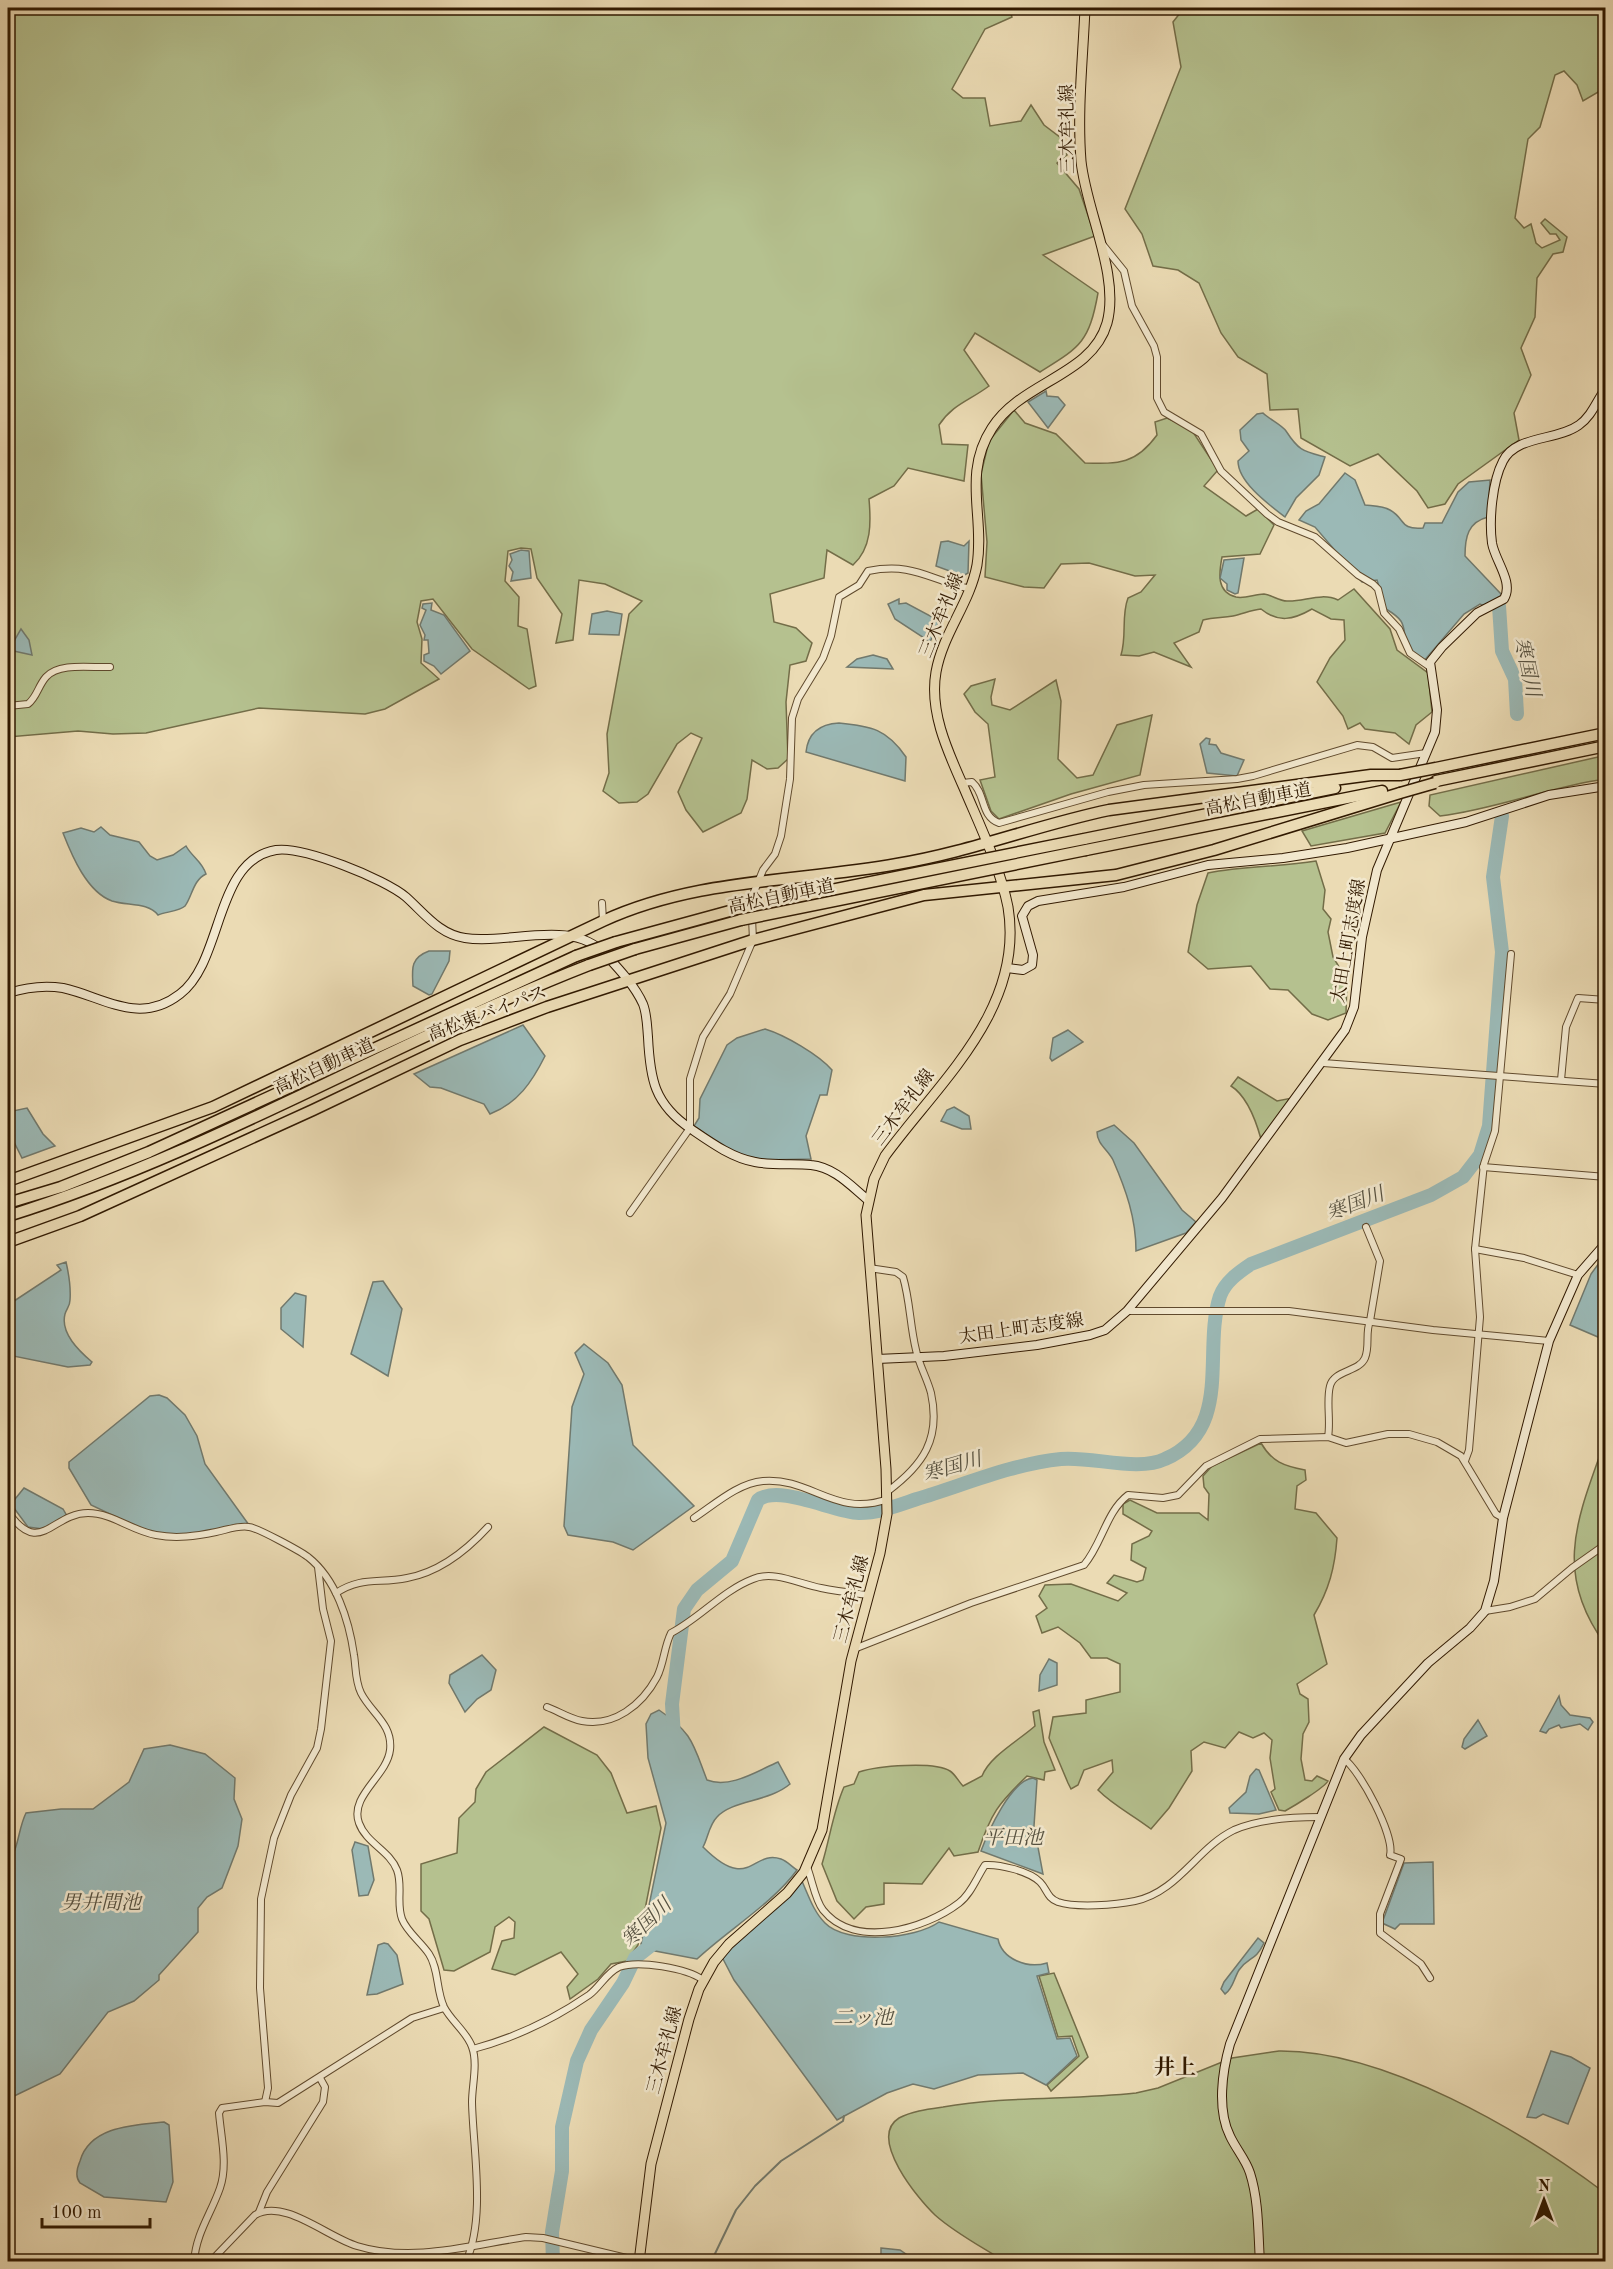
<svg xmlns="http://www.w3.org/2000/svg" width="1613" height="2269" font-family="'Old Standard TT','Noto Serif JP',serif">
	<rect width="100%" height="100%" fill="#ebdbb4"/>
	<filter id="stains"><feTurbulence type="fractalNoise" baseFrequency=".00333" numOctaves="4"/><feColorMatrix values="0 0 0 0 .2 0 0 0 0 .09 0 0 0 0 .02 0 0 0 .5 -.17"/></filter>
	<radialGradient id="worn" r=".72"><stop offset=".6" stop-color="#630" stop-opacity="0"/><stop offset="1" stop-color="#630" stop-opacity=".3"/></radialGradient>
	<g fill="#b5c18f" stroke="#736d48" stroke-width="1.5">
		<path d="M8,8H1009L1012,17L985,29L952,89L963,98H985L990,126L1021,121L1031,105L1044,125L1061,138L1067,155L1057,163L1079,189L1095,236L1043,255L1098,293C1089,343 1080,347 1040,372L975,333L964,350L989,386C969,401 953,404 939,425L942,444L968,445L964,481L908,468L894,486L869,499C871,522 872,548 853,565L827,550L824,578L770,594L774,622L796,628L812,643L806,661L790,665L786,702L788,759L778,768L767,769L752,760L747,799L741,813L703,832L686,810L678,792L702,738L691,733L677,744L648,794L637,802L619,803L603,791L609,773L607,734L629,614L642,601L605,584L579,580L573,640L556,643L562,614L537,578L531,549L521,548L508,551L505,581L519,597L518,626L527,629L536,686L529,689L472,649L433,599L421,601L417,622L422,639L421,663L439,679L385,709L365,714L259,708L146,733L113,734L78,731L8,737Z"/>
		<polygon points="1184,8 1605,8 1605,88 1583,101 1577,85 1564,71 1555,75 1540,127 1528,139 1515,218 1524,228 1531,224 1536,243 1542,248 1560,240 1556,234 1550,234 1541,223 1545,219 1567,237 1563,252 1553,254 1537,278 1535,317 1521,348 1531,375 1514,413 1519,440 1458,484 1445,504 1428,508 1417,491 1378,454 1350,466 1301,438 1298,409 1270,410 1267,374 1238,357 1221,333 1199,283 1178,270 1153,266 1142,234 1125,209 1181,67 1173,22"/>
		<path d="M1014,410L1025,423L1056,434L1085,463C1119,464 1136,464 1157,435L1155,422L1167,418L1191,429L1218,470L1204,486L1246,516L1258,509L1274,525L1260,554L1222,557C1219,573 1216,592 1236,597C1245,599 1255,594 1264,594C1272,595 1279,601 1287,601C1304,602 1321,592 1338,600L1354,589L1390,629L1397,650L1428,673L1432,712L1416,725L1409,744L1395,733L1365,729L1360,723L1348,729L1343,716L1317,682L1330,658L1345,640L1344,620L1331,619L1312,609C1293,620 1278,623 1261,609C1251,610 1243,614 1233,616C1222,618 1214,617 1203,620L1199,632L1174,643L1191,667L1154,652L1139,656L1121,655C1127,636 1121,616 1128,598L1141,592L1155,575L1135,576L1089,563L1061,564L1044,588L1024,587L985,577L987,542L981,474L989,441Z"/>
		<polygon points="995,679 991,697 992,705 1010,710 1056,680 1061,701 1058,759 1077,778 1093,775 1117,725 1152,715 1140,775 1071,794 999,819 991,811 980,780 995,777 988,724 975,712 964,694 971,686"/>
		<path d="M1598,757L1605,759V779C1549,787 1496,809 1440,816L1429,806L1430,795Z"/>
		<polygon points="1401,802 1385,833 1311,846 1302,831"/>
		<path d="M1316,861L1325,890L1323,909L1331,919L1328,932L1333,957L1347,980L1346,1013L1328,1020L1312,1014L1288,990L1270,989L1251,966L1208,969L1188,952L1197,905L1208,873C1244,866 1280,867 1316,861Z"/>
		<path d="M1238,1077L1277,1101L1292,1098L1261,1139C1256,1121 1247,1096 1231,1086Z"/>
		<path d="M1605,1441V1644C1552,1572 1578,1517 1605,1441Z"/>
		<path d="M1261,1443C1272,1462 1284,1466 1305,1470L1306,1480L1297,1486L1295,1509L1316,1513L1337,1538C1335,1567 1329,1590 1314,1615L1327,1664L1297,1684L1300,1694L1308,1699L1309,1722L1303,1734L1301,1759L1305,1780L1312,1781L1317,1776L1328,1781C1324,1788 1294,1806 1285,1811L1279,1810L1271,1792L1275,1789L1270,1758L1272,1740L1264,1733L1253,1738L1239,1732L1225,1748L1204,1742L1191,1751L1192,1771L1169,1808L1151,1829C1133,1815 1114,1806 1098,1790L1113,1772L1112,1760L1084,1770L1078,1785L1071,1789L1068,1783L1049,1738L1053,1717L1086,1713V1700L1120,1692V1664L1107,1658H1091L1080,1643L1058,1627L1042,1633L1036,1616L1047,1608L1039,1596L1045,1585L1071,1584L1118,1601L1127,1593L1107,1583L1114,1575L1137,1582L1143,1580L1146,1568L1131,1560L1132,1544L1149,1536L1152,1531L1123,1514V1504L1130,1500L1157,1513H1199L1208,1520L1209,1494L1204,1487L1203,1476L1212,1466Z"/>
		<path d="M1039,1710L1044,1742L1055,1770L1045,1772L1044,1780L1027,1776C998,1804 991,1813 978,1852L954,1856L949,1848L922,1884L884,1883V1904L866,1907L854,1919L837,1901L822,1864C830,1838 833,1812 844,1787L854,1784L859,1772C877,1766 934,1761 950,1771C955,1774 959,1782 963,1786L982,1776C990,1756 1018,1741 1035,1726L1033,1712Z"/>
		<polygon points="544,1727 597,1755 611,1773 627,1813 656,1806 661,1828 638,1945 627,1961 611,1964 598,1979 570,1999 567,1987 578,1974 561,1952 515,1975 492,1969 502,1941 514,1938 515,1922 509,1917 495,1927 490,1952 454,1971 444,1970 429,1919 421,1911 421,1864 457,1853 459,1818 475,1802 476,1789 486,1772"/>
		<polygon points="1054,1973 1088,2057 1051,2091 1047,2085 1079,2056 1072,2036 1058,2037 1039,1976"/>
		<path d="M1279,2051C1385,2050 1522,2131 1605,2193V2261H1004C982,2247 955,2233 935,2215C919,2200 867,2138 899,2118C912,2111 929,2109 943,2107C1007,2096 1072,2100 1136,2093L1158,2088L1232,2058Z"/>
	</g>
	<g fill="#9bb9b6" stroke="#71796d" stroke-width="1.5">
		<polygon points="1046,391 1047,396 1058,397 1065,405 1048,428 1028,402"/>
		<path d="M1263,413C1269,419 1282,425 1286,431C1299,451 1303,451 1325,457L1319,475L1296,498L1285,517C1268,504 1238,482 1238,461L1249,451L1241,440L1240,430L1257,414Z"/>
		<path d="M1345,473L1355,480L1365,505C1372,506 1383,506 1390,510C1406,519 1399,530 1423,528L1425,523H1442L1458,492L1469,482L1490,480L1488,517C1468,522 1465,537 1465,556L1501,594L1500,599L1487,607L1480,604L1464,614L1423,662L1407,647C1402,626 1408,622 1386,609L1377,580L1362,582L1315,527L1299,520L1306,511L1319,504Z"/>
		<polygon points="948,541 964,546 969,541 968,573 963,576 936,566 941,542"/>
		<polygon points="521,550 529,551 531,578 511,581 513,572 509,566 512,560 510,554"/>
		<polygon points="1244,558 1238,593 1235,594 1227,590 1227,584 1220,578 1224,560"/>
		<polygon points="899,599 899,604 906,603 936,619 939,623 930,642 895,619 888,604"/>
		<polygon points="432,603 431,610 444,615 470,651 441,674 434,666 424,661 424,655 429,653 428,640 424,640 425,635 420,625 426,610 422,608 423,604"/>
		<polygon points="607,611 622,614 619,635 589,634 592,614"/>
		<polygon points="21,629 29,640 32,655 9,650"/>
		<polygon points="873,655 887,659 893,669 847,667 857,659"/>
		<path d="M839,723C871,726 887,729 906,757L905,781L806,752C808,733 820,724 839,723Z"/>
		<polygon points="1206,738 1210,739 1209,744 1216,745 1221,753 1244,760 1237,776 1207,773 1200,744"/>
		<path d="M101,827L110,835L139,842L150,856L157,860L173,855L186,846C192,857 202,861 206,874C193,880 192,897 185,906C180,911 165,912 158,915C148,902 127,906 112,901C87,892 72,856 63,833L81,828L94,832Z"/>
		<path d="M429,951H450L449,961L432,994L429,995L413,986C412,969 410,958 429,951Z"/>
		<path d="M523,1025L545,1056C532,1082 518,1103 490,1114L484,1104L441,1088L430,1087L414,1074Z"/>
		<path d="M765,1029C785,1035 819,1055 832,1070L827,1095H820L806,1136L811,1159L757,1160L735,1154L694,1126L699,1118L700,1099L727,1045L737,1038Z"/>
		<polygon points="1068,1030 1083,1042 1052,1061 1050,1058 1053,1038"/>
		<polygon points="954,1107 969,1116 971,1129 962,1129 941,1121 947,1110"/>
		<polygon points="27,1108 43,1134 55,1146 22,1158 8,1130 8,1112"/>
		<path d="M1114,1125L1134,1143L1182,1210L1196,1222L1186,1233L1136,1251C1136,1218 1126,1190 1113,1160C1108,1150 1097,1144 1097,1132Z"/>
		<polygon points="1605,1255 1605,1340 1570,1325 1591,1274"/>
		<path d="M66,1262C69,1275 71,1287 70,1300C70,1306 67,1308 65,1314C60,1333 79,1351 92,1362L90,1365L68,1367L8,1355V1305L61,1270L57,1265Z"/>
		<polygon points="383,1281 402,1309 388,1376 351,1354 373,1282"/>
		<polygon points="295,1293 306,1296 303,1347 281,1329 281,1308"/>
		<polygon points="584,1344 608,1363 622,1385 633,1445 694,1506 633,1550 613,1542 568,1535 564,1526 572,1407 584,1374 575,1353"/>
		<polygon points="159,1395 167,1398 185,1415 197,1436 205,1464 249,1525 181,1536 148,1532 91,1505 69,1468 69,1462 150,1396"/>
		<polygon points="24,1488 63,1509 67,1516 43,1529 28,1527 11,1504"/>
		<polygon points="482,1655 496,1670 491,1690 477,1699 465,1712 449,1683 450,1675"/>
		<polygon points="1049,1659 1057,1663 1057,1685 1039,1691 1040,1675"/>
		<polygon points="1559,1696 1561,1705 1570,1715 1590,1718 1593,1722 1588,1730 1580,1724 1561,1728 1559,1725 1549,1729 1546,1733 1540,1731"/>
		<path d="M659,1710C693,1733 693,1744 707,1780C730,1789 757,1771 778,1762L790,1784C769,1802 732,1800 717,1817C709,1825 708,1838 703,1847C750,1894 752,1849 781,1859C787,1861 792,1867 797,1870C773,1903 728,1930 697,1959L655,1951L641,1944L666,1823L648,1758L646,1724L651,1714Z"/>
		<polygon points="1478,1720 1487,1736 1465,1749 1462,1747 1464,1739"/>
		<path d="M170,1745L205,1754L235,1778L234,1799L242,1819L238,1846L222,1888L207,1897L198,1908V1932L159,1975V1980L134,2001L108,2012L60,2074L8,2099V1862C19,1849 18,1829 26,1813L61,1809H93L129,1782L144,1749Z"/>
		<polygon points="1256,1769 1259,1770 1276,1810 1259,1814 1230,1813 1229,1808 1246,1792 1250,1776"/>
		<path d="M1033,1778L1037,1780L1034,1826L1043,1874L981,1851C988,1832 1011,1780 1033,1778Z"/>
		<polygon points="355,1842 368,1846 374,1880 368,1895 359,1896 352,1850"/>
		<polygon points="1433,1862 1434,1924 1400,1924 1395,1929 1382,1923 1404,1863"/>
		<path d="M801,1879C808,1894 813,1911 825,1923C846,1945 916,1939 939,1922L998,1939C1002,1959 1027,1969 1047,1963L1049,1973L1037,1976L1057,2039L1070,2038L1077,2056L1046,2085L1023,2073L978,2075L934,2089L913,2084L887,2093L837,2120L734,1980L722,1957Z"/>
		<path d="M1258,1938L1264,1943C1255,1962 1249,1956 1239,1970C1234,1978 1233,1989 1225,1994L1221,1989L1224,1982Z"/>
		<polygon points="384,1943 388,1944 397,1955 403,1984 377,1994 367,1995 378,1945"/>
		<polygon points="1551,2051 1571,2057 1590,2068 1568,2124 1543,2114 1536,2118 1527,2117"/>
		<path d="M164,2122L169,2125L173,2182L166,2202L104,2197L80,2183C75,2177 77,2168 80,2161C90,2126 134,2125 164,2122Z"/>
		<polygon points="881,2248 900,2250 916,2261 881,2261"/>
	</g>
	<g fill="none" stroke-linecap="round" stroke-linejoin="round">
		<polyline stroke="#71796d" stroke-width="2" points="711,2262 736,2210 755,2186 781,2161 843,2121 844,2116"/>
		<g stroke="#9bb9b6" stroke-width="14">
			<polyline points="1491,596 1499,606 1502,651 1515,679 1517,714"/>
			<path d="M674,1737L672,1704L684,1609L697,1590L732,1561L758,1500C779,1484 833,1512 859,1513C879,1513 899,1505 917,1499C964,1485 1012,1464 1061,1459C1092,1456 1138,1472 1165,1459C1234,1429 1202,1352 1220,1296C1225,1282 1239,1272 1251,1264L1431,1195L1463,1177L1480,1155L1489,1126L1502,952L1493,877L1502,816"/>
			<polyline points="553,2262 552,2232 562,2171 562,2127 577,2061 591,2030 623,1983 635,1958 663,1936"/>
		</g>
		<defs>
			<g id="street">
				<polyline points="1103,245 1124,271 1132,306 1154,346 1157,357 1157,398 1164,412 1201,434 1221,471 1267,514 1278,522 1315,537 1358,575 1373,584 1378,589 1384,613 1399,629 1410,653 1430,667"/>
				<path d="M8,706L28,704C37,697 38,686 46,677C59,662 92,668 110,667"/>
				<path d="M962,783L972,782C986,794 980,816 999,823L1108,792L1144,785L1237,779L1253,776L1357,745L1373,747L1392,758L1426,753"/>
				<polyline points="602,903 603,921"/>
				<path d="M751,907L754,892L763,870L775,854L781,836L790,779L792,718L798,699L823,658L831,636L839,597L859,585L868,571C914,562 929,580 971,589"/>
				<polyline points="1323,1063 1606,1084"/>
				<polyline points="1561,1080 1566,1027 1578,998 1606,1000"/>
				<polyline points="1483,1167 1606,1177"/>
				<polyline points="630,1213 690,1128 690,1079 703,1037 730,994 753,940 752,918"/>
				<polyline points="1475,1249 1524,1258 1578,1275"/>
				<path d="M869,1268L896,1272L903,1277C910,1300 910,1326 916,1350C919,1365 927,1378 931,1393C941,1439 923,1465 888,1491"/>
				<polyline points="1127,1311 1289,1311 1433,1330 1549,1341"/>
				<path d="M1328,1437C1331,1421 1326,1401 1330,1386C1334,1370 1359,1372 1365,1358C1370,1346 1365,1333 1370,1321L1380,1261L1366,1227"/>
				<polyline points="1465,1461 1469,1450 1480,1317 1475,1249 1484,1164 1495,1131 1511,954"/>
				<path d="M8,1512C40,1558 52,1513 88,1513C112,1513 132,1531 156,1535C177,1539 196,1536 216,1532C226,1530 239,1525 249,1527C258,1528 300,1551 308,1557C336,1579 349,1620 354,1655C356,1667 355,1681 361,1693C371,1713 393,1724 390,1750C387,1776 349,1796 359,1823C366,1843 390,1851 397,1870C403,1886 396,1903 402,1919C407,1932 421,1942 429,1954C439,1969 436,1990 444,2007C451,2021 467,2032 472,2047C478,2063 472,2086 472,2102C473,2150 486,2217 466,2262"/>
				<path d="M694,1518C714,1505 738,1483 763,1481C811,1477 835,1518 888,1499"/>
				<path d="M336,1593C362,1576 379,1584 407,1578C440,1572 466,1551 488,1527"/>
				<polyline points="1485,1611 1510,1607 1535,1599 1572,1568 1606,1544"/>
				<path d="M854,1649L971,1603L1084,1565C1102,1544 1106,1512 1128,1495L1163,1498L1178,1495L1206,1466L1260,1439L1328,1437L1346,1443L1388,1434H1409L1437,1442L1461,1456L1496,1514L1503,1518"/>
				<path d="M547,1707C558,1711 570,1719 582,1721C614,1727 642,1705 657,1677C664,1663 664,1647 671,1633C700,1618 722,1591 753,1579C774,1570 799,1584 821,1588C836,1591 852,1593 867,1595"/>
				<path d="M1344,1759C1360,1770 1395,1836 1390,1855L1401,1859L1380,1914V1933L1421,1964L1430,1978"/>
				<path d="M807,1867C812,1879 815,1900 823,1910C855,1950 925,1929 959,1903C971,1894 977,1877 985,1865C999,1864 1029,1871 1040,1882C1047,1889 1047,1898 1058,1902C1076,1908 1116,1905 1135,1901C1178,1892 1197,1848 1234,1830C1259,1819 1293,1817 1320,1817"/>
				<path d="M473,2049C514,2038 554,2019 589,1995C600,1987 606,1973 619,1967C638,1960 687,1968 703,1980"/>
				<polyline points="265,2102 268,2088 260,1988 261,1899 274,1838 291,1795 317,1748 321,1729 331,1641 323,1609 318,1567"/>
				<polyline points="259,2212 267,2192 323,2102 325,2087 320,2078"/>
				<path d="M194,2262C196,2233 211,2214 220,2188C228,2165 221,2137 219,2113L222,2108L265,2102L278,2103L412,2018L444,2008"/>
				<path d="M210,2262L255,2215C284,2198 327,2237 357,2246C412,2263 471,2245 526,2237L543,2238L639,2261"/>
			</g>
			<g id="secondary">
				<polyline points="1007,968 1023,970 1032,965 1033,955 1022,916 1028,906 1038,901 1124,887 1208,865 1283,858 1347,848 1466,822 1549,795 1606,786"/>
				<path d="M8,993C24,988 45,985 63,988C104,997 139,1026 180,994C224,961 214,860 276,850C303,846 385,879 406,897C425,914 439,934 465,938C509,945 572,917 606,955C619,969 635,986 643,1004C647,1014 647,1026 648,1037C650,1079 654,1104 691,1129C710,1142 732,1158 755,1162C774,1166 793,1163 811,1165C834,1167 851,1186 868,1200"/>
				<path d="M877,1359L944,1356L1037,1345L1090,1335L1105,1330L1127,1311L1222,1198L1345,1030L1354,1007L1362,937L1377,870L1435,732L1437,710L1430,662L1442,647L1477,613L1504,599C1514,582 1495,561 1492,543C1489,520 1492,482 1503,461C1516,435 1557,441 1579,425C1592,416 1597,400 1606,388"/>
				<path d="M1260,2262C1258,2233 1259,2201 1250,2173C1246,2160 1236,2149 1230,2136C1217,2110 1222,2072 1230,2044L1344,1759L1361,1735L1428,1663L1470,1628L1485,1611L1494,1581L1503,1518L1549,1341L1578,1275L1606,1243"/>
			</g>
			<path id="primary" d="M639,2262L651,2164L689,2019L699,1989L714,1962L729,1944L787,1893L804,1872L822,1830L851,1661L880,1553L887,1514L886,1469L866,1215L874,1179L885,1156C939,1082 1025,1009 1008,907C1000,867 980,826 964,788C948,752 929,712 936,672C943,633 970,603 977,565C985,517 962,474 992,428C1022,381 1092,376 1107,323C1120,275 1086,211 1081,161C1077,110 1083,58 1085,8"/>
			<g id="highway">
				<polyline points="1436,768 1606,733"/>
				<polyline points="1436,781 1606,746"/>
				<polyline points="1084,839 1335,788"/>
				<polyline points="1086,850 1382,791"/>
				<polyline points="616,942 737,909"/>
				<polyline points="635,949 741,920"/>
				<path d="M8,1181L213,1107L603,921C696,878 798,882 897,864C970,852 1037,825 1109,810L1371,775H1400"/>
				<polyline points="8,1203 61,1187 149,1152 576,956"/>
				<path d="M8,1216C210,1153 392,1042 589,965"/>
				<polyline points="8,1242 80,1216 313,1110 460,1040 547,1007 753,940 924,895 1116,875 1214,850 1400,793"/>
			</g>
		</defs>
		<use href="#street" stroke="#604a2d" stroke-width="8"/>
		<use href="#secondary" stroke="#311900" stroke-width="10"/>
		<use href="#primary" stroke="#311900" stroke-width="11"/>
		<use href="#highway" stroke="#311900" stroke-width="13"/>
		<use href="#street" stroke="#f2e8ce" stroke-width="6"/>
		<use href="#secondary" stroke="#f2e8ce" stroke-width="8"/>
		<use href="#primary" stroke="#ebdbb4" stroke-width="9"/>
		<use href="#highway" stroke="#ebdbb4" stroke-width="10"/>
		<defs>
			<g id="highway-bridge">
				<polyline points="1400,775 1436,768"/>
				<polyline points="1400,793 1435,783"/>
				<polyline points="737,909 1084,839"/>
				<polyline points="741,920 1086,850"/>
				<polyline points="576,956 616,942"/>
				<polyline points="589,965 635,949"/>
			</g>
		</defs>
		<use href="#highway-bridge" stroke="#311900" stroke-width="13" stroke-linecap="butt"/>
		<use href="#highway-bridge" stroke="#ebdbb4" stroke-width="10"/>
	</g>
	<g text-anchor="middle" stroke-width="5" stroke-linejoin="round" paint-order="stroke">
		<g font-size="18" fill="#311900" stroke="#f2e8ce">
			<text transform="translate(1067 129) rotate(-91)" y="6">三木牟礼線</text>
			<text transform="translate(941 615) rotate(-68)" y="6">三木牟礼線</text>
			<text transform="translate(1258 799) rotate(-11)" y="6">高松自動車道</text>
			<text transform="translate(781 896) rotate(-12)" y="6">高松自動車道</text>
			<text transform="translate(1348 941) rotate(-80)" y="6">太田上町志度線</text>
			<text transform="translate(487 1013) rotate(-21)" y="6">高松東バイパス</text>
			<text transform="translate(324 1066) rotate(-25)" y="6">高松自動車道</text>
			<text transform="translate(903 1107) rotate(-53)" y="6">三木牟礼線</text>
			<text transform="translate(1021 1328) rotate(-8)" y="6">太田上町志度線</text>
			<text transform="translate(851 1599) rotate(-75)" y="6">三木牟礼線</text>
			<text transform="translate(664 2050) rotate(-75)" y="6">三木牟礼線</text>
		</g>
		<g font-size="20" font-style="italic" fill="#565140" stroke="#f2e8ce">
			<text transform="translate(1528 667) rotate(78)" y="7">寒国川</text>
			<text transform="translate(1355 1203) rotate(-21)" y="7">寒国川</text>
			<text transform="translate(952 1466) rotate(-16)" y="7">寒国川</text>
			<text x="1013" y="1844">平田池</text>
			<text x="101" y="1909">男井間池</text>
			<text transform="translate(646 1922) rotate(-44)" y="7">寒国川</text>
			<text x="863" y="2024">二ッ池</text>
		</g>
		<g font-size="21" font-weight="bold" fill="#311900" stroke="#f2e8ce">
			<text x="1175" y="2074">井上</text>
		</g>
	</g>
	<rect width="1613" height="2269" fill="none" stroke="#ebdbb4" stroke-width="30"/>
	<rect x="9" y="9" width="1595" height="2251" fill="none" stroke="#311900" stroke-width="3"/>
	<rect x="15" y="15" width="1583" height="2239" fill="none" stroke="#311900" stroke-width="1.5"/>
	<g transform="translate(1544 2200)" stroke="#f2e8ce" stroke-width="4.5" paint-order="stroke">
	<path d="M0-4.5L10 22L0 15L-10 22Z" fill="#311900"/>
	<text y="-9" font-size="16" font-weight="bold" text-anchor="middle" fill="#311900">N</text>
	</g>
	<path d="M42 2218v9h108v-9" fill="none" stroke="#311900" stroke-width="3"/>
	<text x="51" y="2218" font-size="18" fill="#311900" stroke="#f2e8ce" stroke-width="4.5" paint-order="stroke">100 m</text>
	<rect width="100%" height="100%" filter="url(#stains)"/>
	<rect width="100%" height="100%" fill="url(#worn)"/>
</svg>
